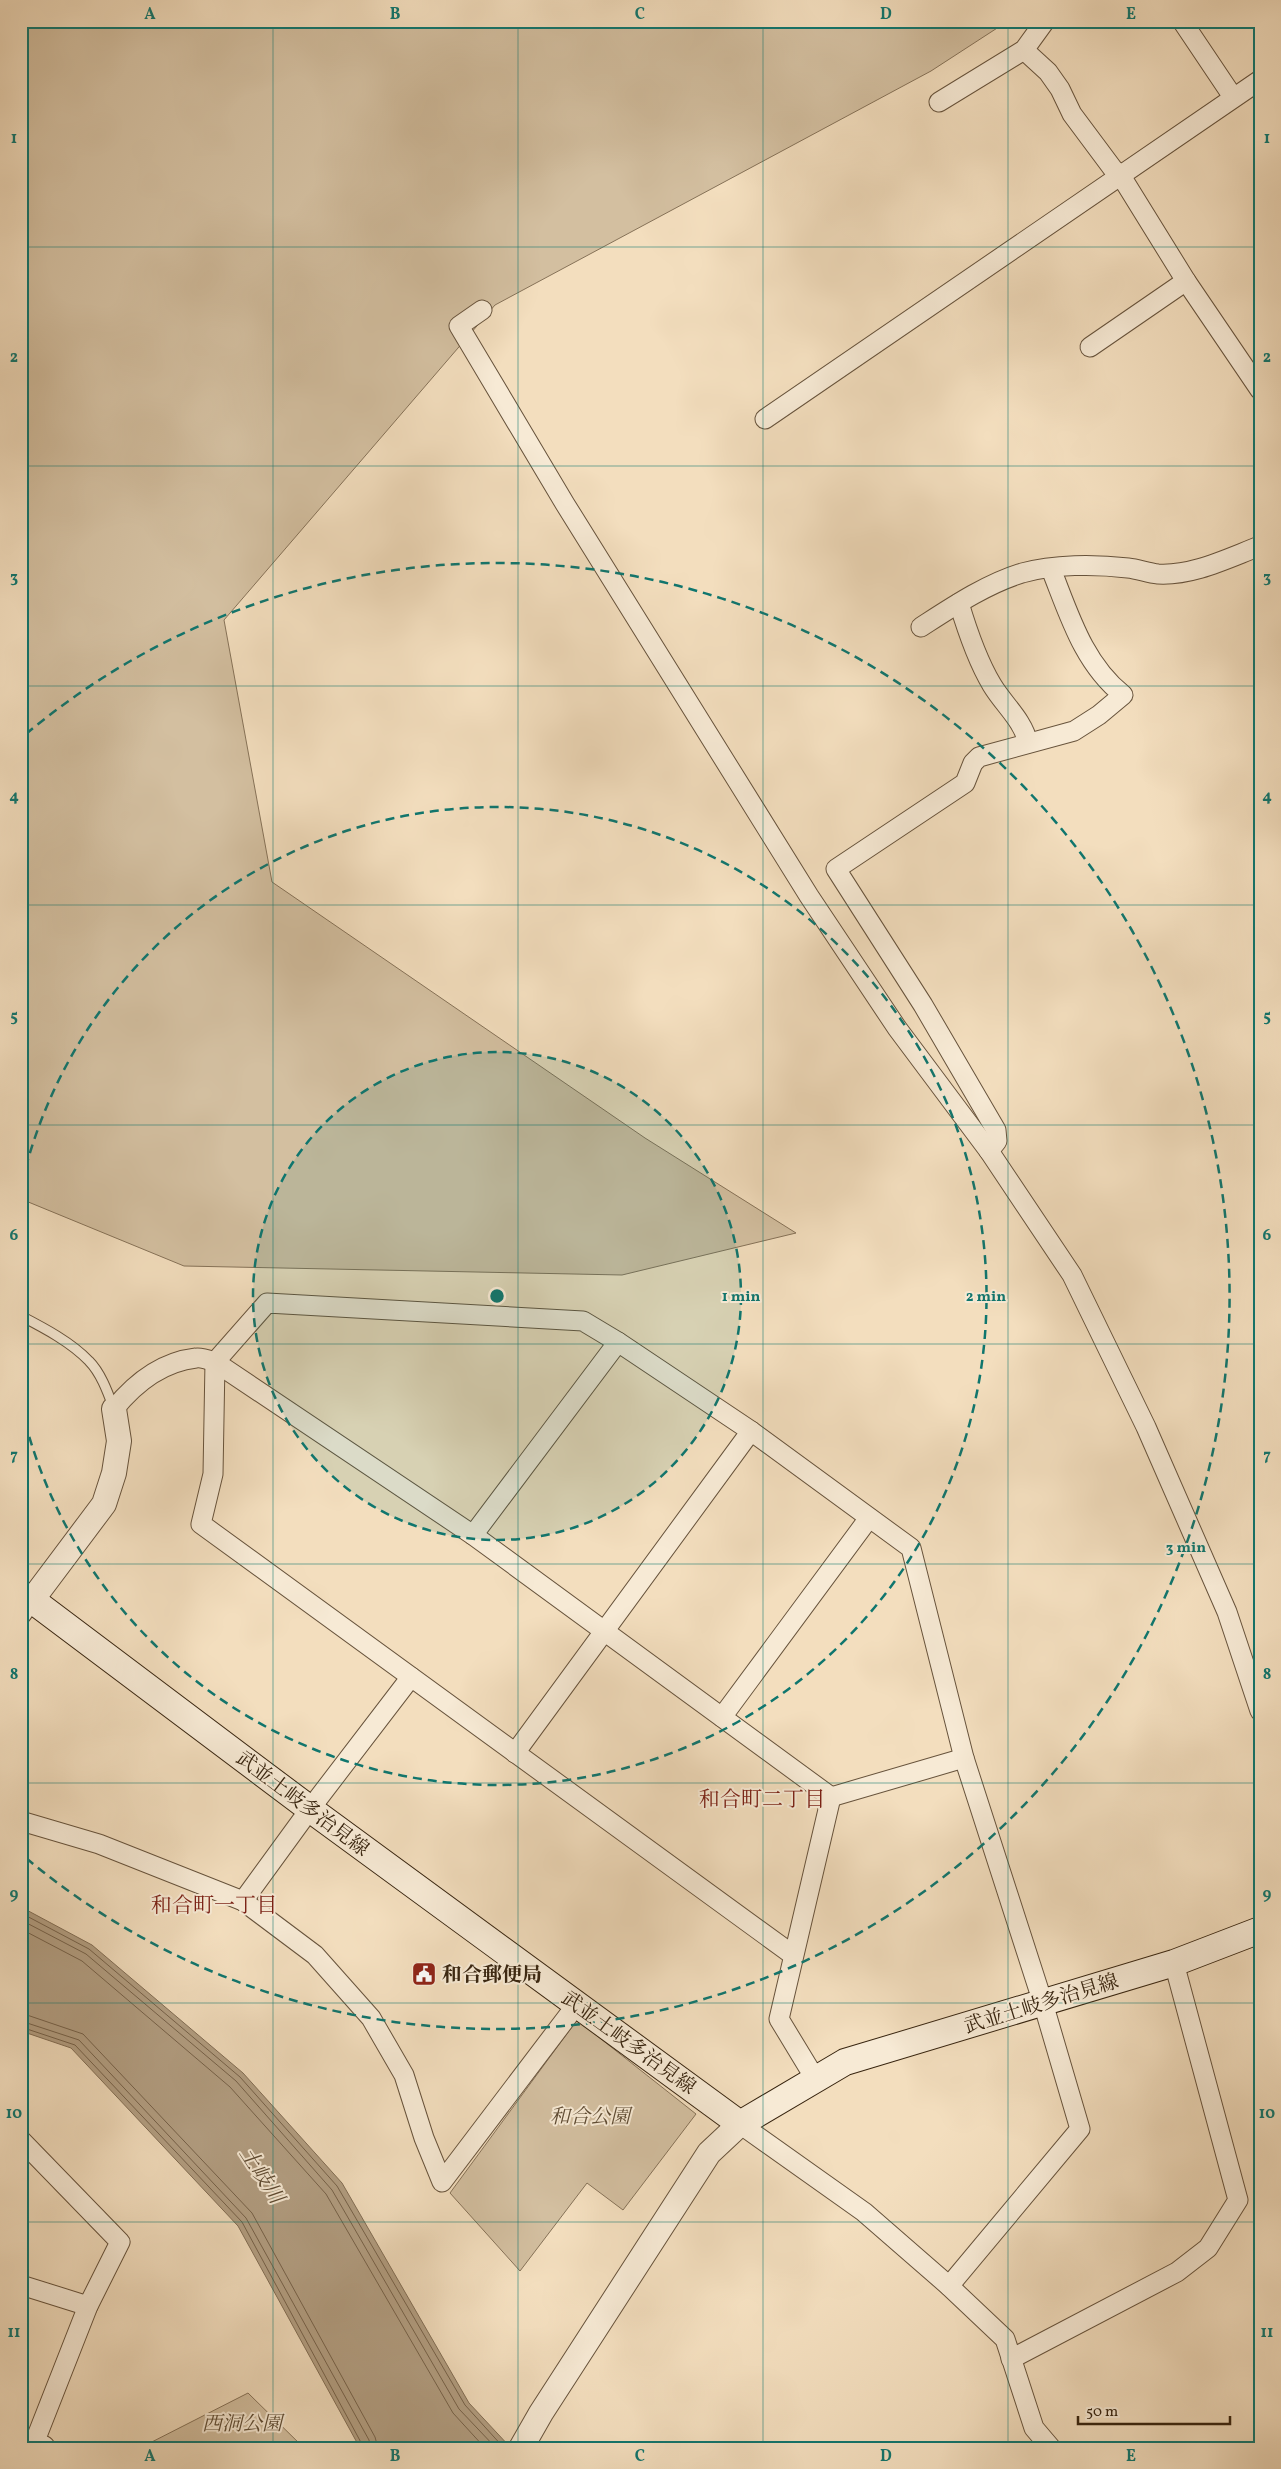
<svg xmlns="http://www.w3.org/2000/svg" width="1281" height="2469" font-family="Vollkorn,'Noto Serif JP',serif">
	<rect width="100%" height="100%" fill="#f3debe"/>
	<filter id="stains"><feTurbulence type="fractalNoise" baseFrequency=".004" numOctaves="4"/><feColorMatrix values="0 0 0 0 .2 0 0 0 0 .09 0 0 0 0 .02 0 0 0 .5 -.17"/></filter>
	<radialGradient id="worn" r=".72"><stop offset=".6" stop-color="#630" stop-opacity="0"/><stop offset="1" stop-color="#630" stop-opacity=".3"/></radialGradient>
	<g fill="#d3bfa0" stroke="#867258">
		<polygon points="21,21 1008,21 931,71 495,305 224,620 272,882 645,1138 796,1233 622,1275 184,1266 21,1199"/>
		<polygon points="577,2020 696,2114 623,2210 587,2183 520,2271 450,2193"/>
		<polygon points="248,2393 304,2448 140,2448"/>
	</g>
	<polygon fill="#b39f83" stroke="#826e55" points="21,1907 92,1945 243,2073 342,2183 469,2403 511,2448 360,2448 238,2226 71,2048 21,2031"/>
	<g fill="none" stroke-linecap="round" stroke-linejoin="round">
		<g stroke="#76624a" stroke-width="1">
			<polyline points="21,1913 89,1949 240,2077 337,2186 465,2405 504,2448"/>
			<polyline points="21,1920 86,1954 236,2081 332,2190 459,2409 496,2448"/>
			<polyline points="21,1929 82,1961 230,2087 326,2194 453,2413 485,2448"/>
			<polyline points="21,2013 83,2034 252,2213 375,2437 378,2448"/>
			<polyline points="21,2021 79,2040 246,2218 369,2440 370,2448"/>
			<polyline points="21,2027 75,2045 242,2222 364,2448"/>
		</g>
		<defs>
			<path id="service" d="M21,1316C44,1328 71,1342 89,1361C101,1373 108,1393 114,1409"/>
			<g id="minor">
				<polyline points="1182,21 1233,97"/>
				<polyline points="1024,50 1048,72 1060,89 1072,114 1113,169 1121,176 1186,281 1260,390"/>
				<polyline points="939,102 1024,50 1045,21"/>
				<polyline points="482,310 459,326 565,504 809,896 897,1028 989,1151 1072,1275 1146,1427 1227,1612 1260,1711"/>
				<polyline points="1090,347 1186,281"/>
				<polyline points="765,419 1260,80"/>
				<path d="M959,603C967,630 977,660 992,685C1004,705 1023,720 1028,743"/>
				<path d="M921,627C952,607 986,584 1022,573C1054,564 1095,564 1128,568C1138,569 1148,573 1158,574C1193,576 1228,558 1260,546"/>
				<path d="M989,1151L997,1141L996,1130L923,1005L836,869L965,783L973,763L979,757L1074,731L1099,715L1123,695C1083,663 1069,614 1051,569"/>
				<polyline points="618,1342 583,1321 267,1303 215,1362 213,1474 201,1524 793,1955"/>
				<path d="M114,1409C135,1383 161,1362 196,1358C201,1357 209,1360 215,1362L473,1535L831,1797"/>
				<polyline points="473,1535 618,1342 751,1431 911,1548 964,1758 1043,2003 1080,2129 949,2286"/>
				<polyline points="21,1615 32,1600"/>
				<polyline points="722,1717 869,1518"/>
				<polyline points="515,1753 751,1431"/>
				<polyline points="831,1797 964,1758"/>
				<polyline points="21,1821 99,1844 243,1901 315,1955 371,2018 404,2075 424,2138 442,2182 577,2004"/>
				<polyline points="243,1901 310,1809 411,1677"/>
				<polyline points="816,2080 779,2019 831,1797"/>
				<polyline points="740,2124 864,2212 949,2286 1005,2339 1034,2428 1051,2448"/>
				<polyline points="21,2140 120,2242 88,2306 33,2446"/>
				<polyline points="21,2285 88,2306"/>
				<polyline points="1011,2359 1177,2272 1208,2248 1238,2200 1174,1963"/>
			</g>
			<g id="tertiary">
				<polyline points="32,1600 104,1504 114,1473 119,1441 114,1409"/>
				<polyline points="21,2443 43,2448"/>
				<polyline points="521,2448 541,2413 709,2153 740,2124"/>
			</g>
			<polyline id="secondary" points="21,1594 32,1600 310,1809 740,2124 845,2062 1174,1963 1260,1930"/>
		</defs>
		<use href="#service" stroke="#67533c" stroke-width="11"/>
		<use href="#minor" stroke="#67533c" stroke-width="21"/>
		<use href="#tertiary" stroke="#67533c" stroke-width="26"/>
		<use href="#secondary" stroke="#382510" stroke-width="28"/>
		<use href="#service" stroke="#f7ead5" stroke-width="9"/>
		<use href="#minor" stroke="#f7ead5" stroke-width="19"/>
		<use href="#tertiary" stroke="#f7ead5" stroke-width="24"/>
		<use href="#secondary" stroke="#f7ead5" stroke-width="26"/>
	</g>
	<path fill="none" stroke="#0f766e" stroke-width="1" stroke-opacity="0.55" d="M273,21V2448M518,21V2448M763,21V2448M1008,21V2448M21,247H1260M21,466H1260M21,686H1260M21,905H1260M21,1125H1260M21,1344H1260M21,1564H1260M21,1783H1260M21,2003H1260M21,2222H1260"/>
	<circle cx="497" cy="1296" r="244" fill="#0f766e" fill-opacity=".12"/>
	<g fill="none" stroke="#0f766e" stroke-width="2.5" stroke-dasharray="9 6">
		<circle cx="497" cy="1296" r="244"/>
		<path d="M22 1182A489 489 0 1 1 22 1410"/>
		<path d="M26 734A733 733 0 1 1 26 1858"/>
	</g>
	<defs>
		<symbol id="civic-square" viewBox="-11 -11 22 22"><rect x="-9" y="-9" width="18" height="18" rx="4" fill="#8f2418" stroke="#f7ead5"/><path d="M-.6-6.5H3V-4.5H.6V-3L4-1V1h2V6H-6V1h2V-1L-.6-3ZM-1.2 2.5V6h2.4V2.5Z" fill="#fff"/></symbol>
	</defs>
	<g fill-rule="evenodd">
		<use href="#civic-square" x="410" y="1960" width="28" height="28"/>
	</g>
	<g text-anchor="middle" stroke-width="4" stroke-linejoin="round" paint-order="stroke">
		<g font-size="20" fill="#382510" stroke="#f7ead5">
			<text transform="translate(303 1803) rotate(37)" y="7">武並土岐多治見線</text>
			<text transform="translate(1041 2003) rotate(-17)" y="7">武並土岐多治見線</text>
			<text transform="translate(629 2042) rotate(36)" y="7">武並土岐多治見線</text>
		</g>
		<g font-size="20" font-weight="bold" fill="#382510" stroke="#f7ead5" text-anchor="start">
			<text x="442" y="1981">和合郵便局</text>
		</g>
		<g font-size="20" font-style="italic" fill="#5f4c34" stroke="#f7ead5">
			<text x="590" y="2123">和合公園</text>
			<text x="242" y="2430">西洞公園</text>
		</g>
		<g font-size="21" fill="#7a1f14" stroke="#f7ead5">
			<text x="762" y="1806">和合町二丁目</text>
			<text x="214" y="1912">和合町一丁目</text>
		</g>
		<g font-size="21" font-style="italic" fill="#5d4a32" stroke="#f7ead5">
			<text transform="translate(262 2175) rotate(57)" y="7">土岐川</text>
		</g>
	</g>
	<circle cx="497" cy="1296" r="8" fill="#0f766e" stroke="#f7ead5" stroke-width="2.5"/>
	<g font-size="15" text-anchor="middle" font-weight="bold" fill="#0f766e" stroke="#f7ead5" stroke-width="4" stroke-linejoin="round" paint-order="stroke">
		<text x="741" y="1301">1 min</text>
		<text x="986" y="1301">2 min</text>
		<text x="1186" y="1552">3 min</text>
	</g>
	<rect width="1281" height="2469" fill="none" stroke="#f3debe" stroke-width="55"/>
	<path d="M1078 2416v8h152v-8" fill="none" stroke="#382510" stroke-width="2.5"/>
	<text x="1086" y="2416" font-size="15" fill="#382510" stroke="#f7ead5" stroke-width="4" paint-order="stroke">50 m</text>
	<rect x="28" y="28" width="1226" height="2414" fill="none" stroke="#0f766e" stroke-width="2"/>
	<g font-size="16" text-anchor="middle" font-weight="bold" fill="#0f766e">
		<text x="150" y="19">A</text>
		<text x="395" y="19">B</text>
		<text x="640" y="19">C</text>
		<text x="886" y="19">D</text>
		<text x="1131" y="19">E</text>
		<text x="14" y="143">1</text>
		<text x="1267" y="143">1</text>
		<text x="14" y="362">2</text>
		<text x="1267" y="362">2</text>
		<text x="14" y="582">3</text>
		<text x="1267" y="582">3</text>
		<text x="14" y="801">4</text>
		<text x="1267" y="801">4</text>
		<text x="14" y="1021">5</text>
		<text x="1267" y="1021">5</text>
		<text x="14" y="1240">6</text>
		<text x="1267" y="1240">6</text>
		<text x="14" y="1460">7</text>
		<text x="1267" y="1460">7</text>
		<text x="14" y="1679">8</text>
		<text x="1267" y="1679">8</text>
		<text x="14" y="1899">9</text>
		<text x="1267" y="1899">9</text>
		<text x="14" y="2118">10</text>
		<text x="1267" y="2118">10</text>
		<text x="14" y="2337">11</text>
		<text x="1267" y="2337">11</text>
		<text x="150" y="2461">A</text>
		<text x="395" y="2461">B</text>
		<text x="640" y="2461">C</text>
		<text x="886" y="2461">D</text>
		<text x="1131" y="2461">E</text>
	</g>
	<rect width="100%" height="100%" filter="url(#stains)"/>
	<rect width="100%" height="100%" fill="url(#worn)"/>
</svg>
